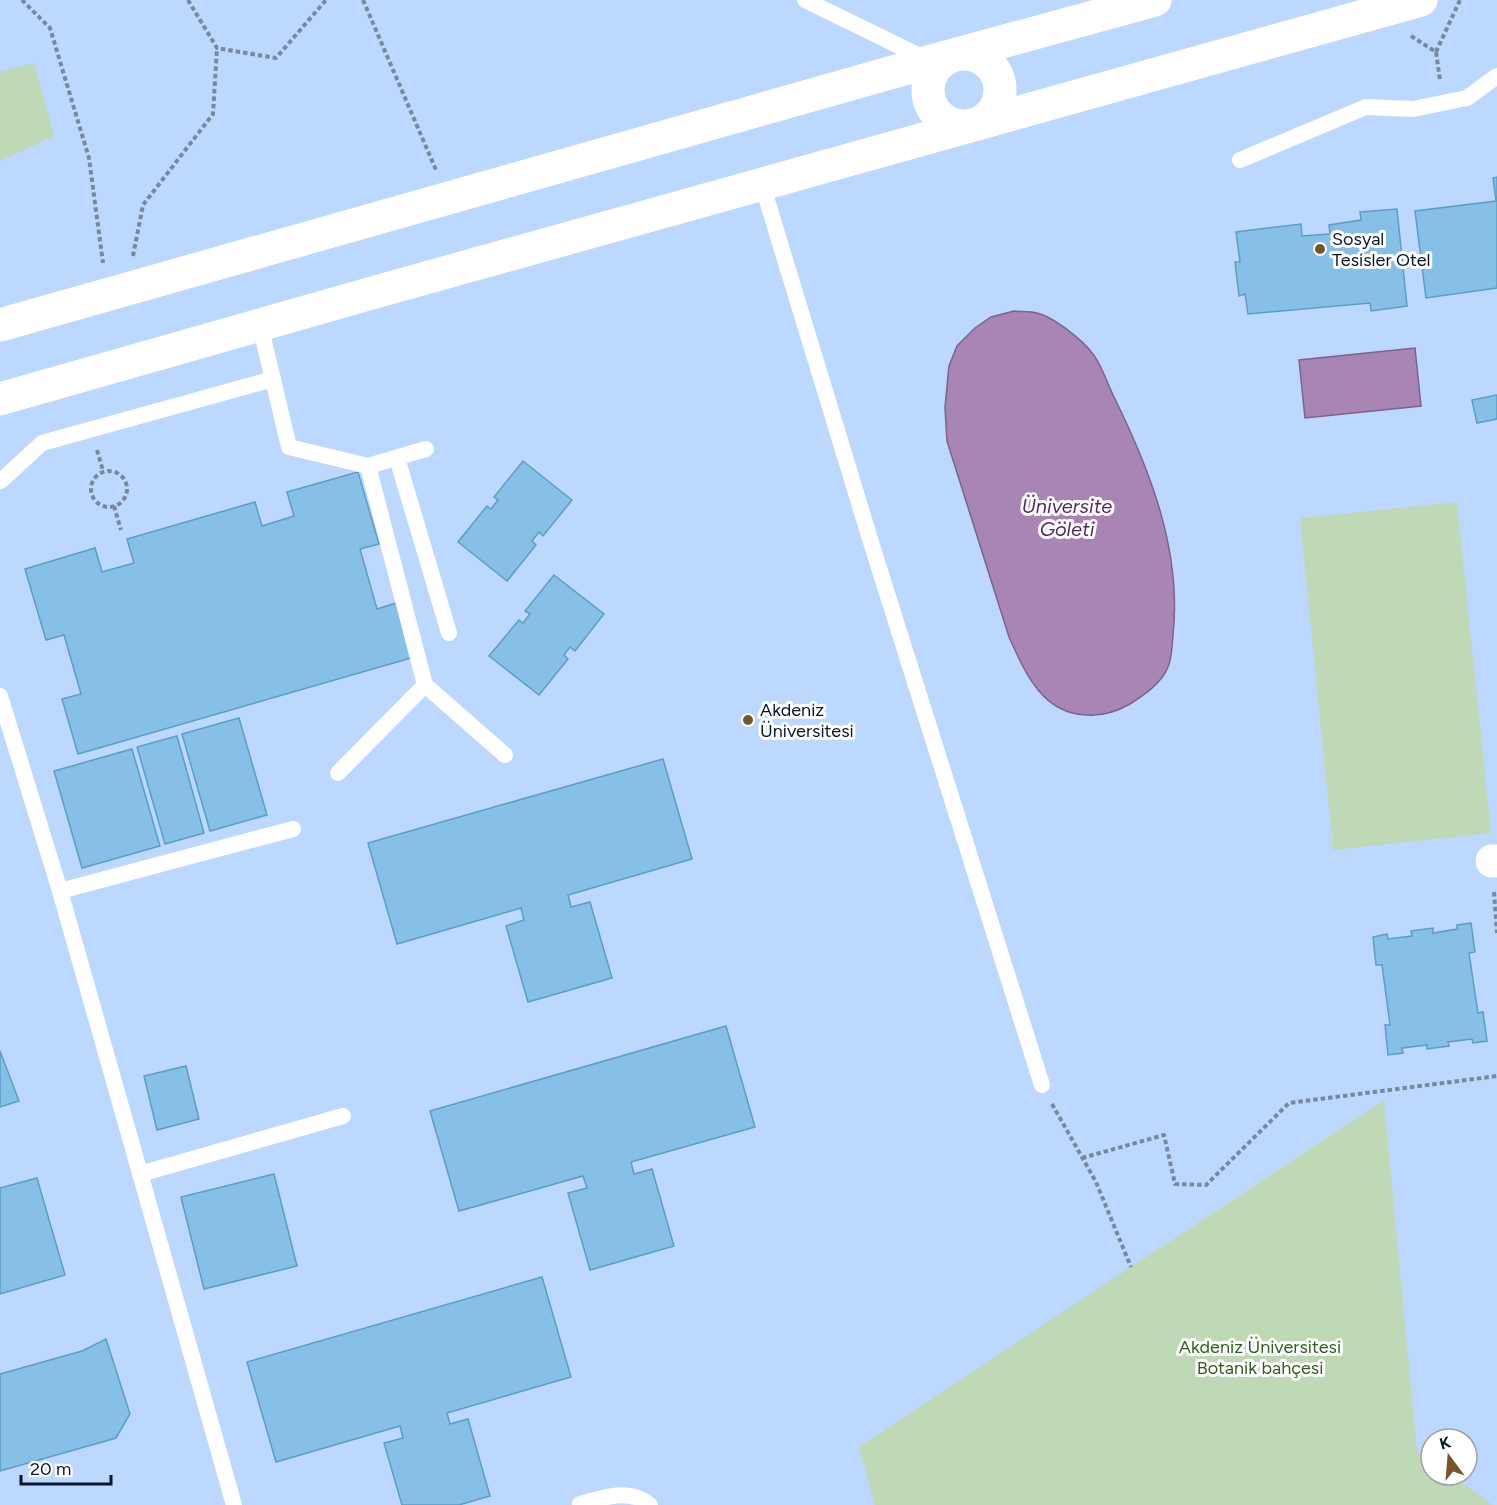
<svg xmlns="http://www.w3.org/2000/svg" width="1497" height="1505" font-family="Figtree,sans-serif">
	<rect width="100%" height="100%" fill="#cfdff7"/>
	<path fill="#bdd8fe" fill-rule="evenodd" d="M0,0H1497V1505H0ZM1431,1439H1467V1475H1431Z"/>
	<g fill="#bfd8b6">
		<polygon points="34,63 54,136 0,161 0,72"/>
		<polygon points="1457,502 1491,833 1333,850 1300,518"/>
		<polygon points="1384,1100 1417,1452 1431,1462 1431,1475 1450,1475 1493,1505 875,1505 859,1447"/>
	</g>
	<g fill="#a985b5" stroke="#79648c" stroke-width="1.5">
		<path d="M1014,311C1021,312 1030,311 1037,313C1052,316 1078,337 1089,349C1101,362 1106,381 1114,397C1150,470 1182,551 1173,635C1172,645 1172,658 1168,667C1162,683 1144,695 1130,704C1116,712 1103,716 1087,715C1042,714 1025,672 1009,637L947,441L945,407L949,366L957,346L975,328L991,317Z"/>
		<polygon points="1415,348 1421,406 1305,418 1299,360"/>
	</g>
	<g fill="#86c0e6" stroke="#5b9dc7" stroke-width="1.5">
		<polygon points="1497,177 1497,288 1426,298 1415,211 1496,201 1493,178"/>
		<polygon points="1397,209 1407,306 1371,311 1370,303 1248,314 1245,294 1239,296 1235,262 1240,262 1236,232 1301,224 1302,236 1330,234 1329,225 1361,220 1360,212"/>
		<polygon points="1497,395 1497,419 1477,423 1472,400"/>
		<polygon points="523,461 572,500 543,536 539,532 532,541 536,545 507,581 458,542 487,506 491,509 498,500 494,497"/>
		<polygon points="358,472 379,544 360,549 377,609 396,603 411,658 78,754 62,699 81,694 64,635 46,640 25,569 95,548 102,572 134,563 127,539 255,502 262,526 294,516 287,492"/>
		<polygon points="554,575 604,614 575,651 570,647 564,655 568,659 539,695 489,656 519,620 523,623 530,614 525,611"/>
		<polygon points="239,718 267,815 210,831 182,734"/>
		<polygon points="177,736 204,833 165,844 137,747"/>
		<polygon points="132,749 160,846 82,868 54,771"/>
		<polygon points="663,759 692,859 568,895 571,907 590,902 612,978 528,1002 506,926 524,920 521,908 397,944 368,843"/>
		<polygon points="1471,923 1475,952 1469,953 1478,1013 1483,1012 1487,1041 1473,1043 1472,1039 1448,1042 1449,1046 1427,1049 1427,1045 1402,1048 1403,1053 1388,1055 1385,1025 1390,1025 1382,965 1376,965 1373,937 1387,934 1388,939 1412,936 1411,931 1433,928 1433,933 1457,929 1457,925"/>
		<polygon points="726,1026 755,1127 631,1162 634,1174 652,1169 674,1246 590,1270 568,1193 587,1188 583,1176 459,1211 430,1111"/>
		<polygon points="0,1051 19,1101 0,1107"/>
		<polygon points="186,1066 199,1119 157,1130 144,1076"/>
		<polygon points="274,1174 297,1266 204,1289 181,1197"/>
		<polygon points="37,1178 65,1275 0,1294 0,1188"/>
		<polygon points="542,1277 571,1377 447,1413 450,1424 468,1419 490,1496 459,1505 402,1505 384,1443 403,1438 400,1426 276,1462 247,1362"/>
		<polygon points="106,1339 130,1414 116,1438 0,1471 0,1374 82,1351"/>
	</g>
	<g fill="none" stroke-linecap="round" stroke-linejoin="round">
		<g stroke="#78889e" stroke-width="4" stroke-dasharray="4.5 3" stroke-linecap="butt">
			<polyline points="22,0 50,28 89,158 103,263"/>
			<polyline points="188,0 217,48 276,58 326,0"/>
			<polyline points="363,0 436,170"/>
			<polyline points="1411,36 1436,52 1440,80"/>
			<polyline points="1436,52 1460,0"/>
			<polyline points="133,256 143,205 213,114 217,48"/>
			<polyline points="97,450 103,471"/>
			<circle cx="109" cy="489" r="18"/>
			<polyline points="114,506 121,530"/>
			<polyline points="1494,892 1497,933"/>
			<polyline points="1052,1104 1096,1182 1131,1267"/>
			<polyline points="1082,1158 1164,1135 1175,1184 1206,1185 1289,1103 1497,1076"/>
		</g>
		<g stroke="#fff" stroke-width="16">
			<polyline points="805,0 928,60"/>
			<polyline points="1240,160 1366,107 1413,109 1467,98 1497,76"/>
			<polyline points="762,184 874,552 1042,1085"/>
			<polyline points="260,325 289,447 368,466 426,449"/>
			<polyline points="397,458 449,633"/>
			<polyline points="368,466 425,685 505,755"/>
			<polyline points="1,481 42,443 273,379"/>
			<polyline points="0,696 60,891 234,1505"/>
			<polyline points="338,773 425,685"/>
			<polyline points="60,891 293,829"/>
			<polyline points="140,1174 343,1116"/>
			<path d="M580,1504C603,1498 629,1487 650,1505"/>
		</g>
		<polyline stroke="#fff" stroke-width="33" points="1492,861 1497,861"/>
		<g stroke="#fff" stroke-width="33">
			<circle cx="964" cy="90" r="36"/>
			<polyline points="0,325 932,61 1155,0"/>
			<polyline points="0,399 372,293 1421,0"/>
		</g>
	</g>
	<g fill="#73572a" stroke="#fff" stroke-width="2">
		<circle cx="1320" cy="249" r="6"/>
		<circle cx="748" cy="720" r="6"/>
	</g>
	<g text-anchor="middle" stroke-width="6" stroke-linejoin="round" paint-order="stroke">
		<g font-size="18" fill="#08162b" stroke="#fff" text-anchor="start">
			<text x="1332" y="245">Sosyal<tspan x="1332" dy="21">Tesisler Otel</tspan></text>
			<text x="760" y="716">Akdeniz<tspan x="760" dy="21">Üniversitesi</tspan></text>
		</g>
		<g font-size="18" fill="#305f1b" stroke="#fff">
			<text x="1260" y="1353">Akdeniz Üniversitesi<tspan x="1260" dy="21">Botanik bahçesi</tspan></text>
		</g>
		<g font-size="20" font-style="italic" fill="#552663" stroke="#fff">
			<text x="1067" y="513">Üniversite<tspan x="1067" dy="23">Göleti</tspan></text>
		</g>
	</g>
	<g transform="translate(1449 1457) rotate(344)"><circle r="28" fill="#ffffff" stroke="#9ca2aa" stroke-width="1.5"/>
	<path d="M0-4.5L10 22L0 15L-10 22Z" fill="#73572a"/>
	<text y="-9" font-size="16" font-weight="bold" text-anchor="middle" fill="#08162b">K</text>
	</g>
	<path d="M21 1475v9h90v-9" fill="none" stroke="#08162b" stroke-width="3"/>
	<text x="30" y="1475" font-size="18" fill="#08162b" stroke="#ffffff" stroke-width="4.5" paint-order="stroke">20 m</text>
</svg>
